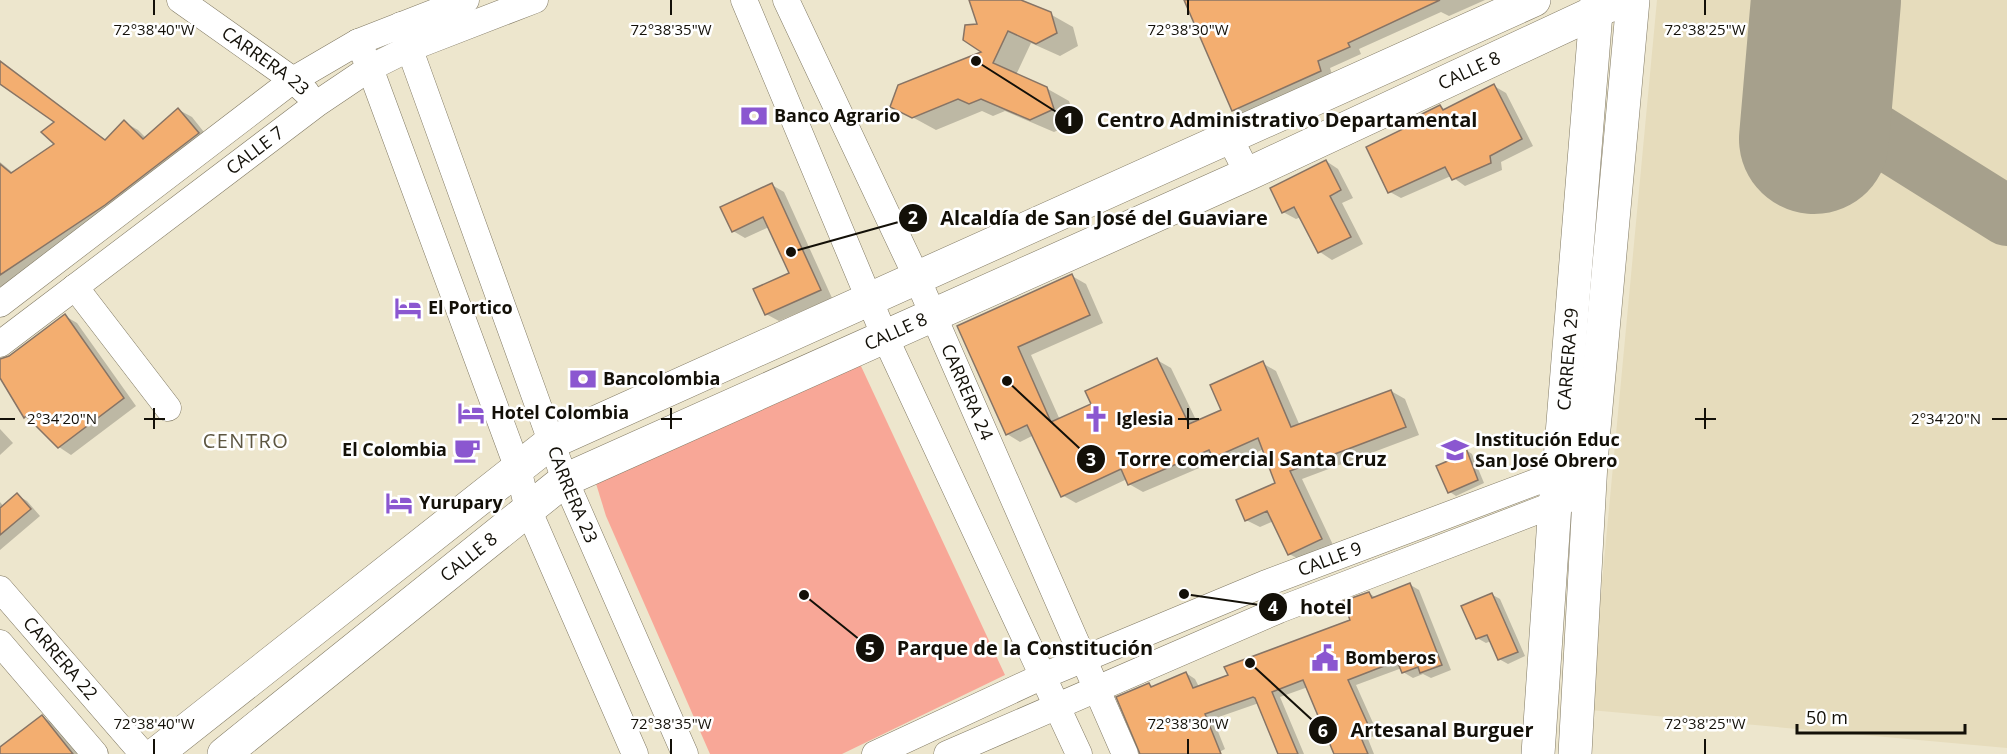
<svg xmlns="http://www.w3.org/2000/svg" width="2007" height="754" font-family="'Open Sans',sans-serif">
	<rect width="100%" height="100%" fill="#ede6cd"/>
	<polygon fill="#e6dcbc" points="1657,0 2007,0 2007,748 1590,710"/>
	<polygon fill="#f8a797" points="860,364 1005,675 842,754 710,754 606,516 594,477"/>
	<g fill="#0003">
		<polygon points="970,0 1017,0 1050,14 1073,27 1078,46 1060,56 1031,43 1016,75 1046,88 1069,101 1076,122 1054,132 1005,111 993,116 982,111 936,130 892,106 984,52 979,25"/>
		<polygon points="1185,0 1485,0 1449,16 1441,12 1359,49 1361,54 1330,68 1333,78 1245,117 1233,110"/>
		<polygon points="0,60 107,141 124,122 138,130 146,138 179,110 192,117 211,141 0,299 0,162 13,173 57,144 56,122 0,82"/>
		<polygon points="1494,86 1506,93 1533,146 1501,162 1502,170 1465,186 1451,176 1401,198 1390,192 1405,130 1440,107 1446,110"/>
		<polygon points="1326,161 1338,169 1353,198 1342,203 1363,244 1332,260 1320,252 1301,217 1296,219 1283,212"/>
		<polygon points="772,185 784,192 832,298 779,321 766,314 791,274 769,227 745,238 733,231"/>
		<polygon points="1072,276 1086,284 1103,323 1031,355 1060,420 1093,405 1157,360 1171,368 1197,422 1223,411 1262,363 1276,371 1300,426 1391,391 1405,399 1419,435 1302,479 1334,547 1303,561 1289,554 1274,521 1260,527 1246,520 1277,484 1264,449 1227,465 1218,460 1143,492 1129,484 1127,479 1076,503 1062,495 1034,435 1020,442 1007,434 959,326"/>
		<polygon points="65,316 77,323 136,406 71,455 59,447 33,422 25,417 0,376 0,360 10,357"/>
		<polygon points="0,429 13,443 0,455"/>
		<polygon points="1466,450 1472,454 1484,483 1456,496 1450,492 1452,461"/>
		<polygon points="17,495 27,501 40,516 0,550 0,502 4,507"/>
		<polygon points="1409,584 1419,590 1451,670 1431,678 1423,674 1413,678 1403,672 1402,668 1356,685 1378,734 1368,739 1374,754 1335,754 1308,687 1280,697 1304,754 1280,754 1259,703 1213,719 1225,749 1215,754 1141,754 1149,684 1154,687 1186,673 1195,679 1199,687 1230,675 1352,621 1369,593 1376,598"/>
		<polygon points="1491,594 1500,599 1525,656 1508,664 1499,659 1491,641 1486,643 1477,638"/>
		<polygon points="42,717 53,723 78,754 0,754 0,749"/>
	</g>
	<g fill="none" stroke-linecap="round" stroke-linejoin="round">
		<polyline stroke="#a6a08c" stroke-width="60" points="1817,97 2007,216"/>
		<polyline stroke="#a6a08c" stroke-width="150" points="1814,139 1826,0"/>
	</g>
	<g fill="#f3ae70" stroke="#877465" stroke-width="1.5">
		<polygon points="969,0 1021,0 1051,12 1057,33 1036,44 1008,31 993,63 1047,87 1054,109 1030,120 981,99 969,104 958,99 912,118 890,107 898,85 981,52 963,40 965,25 977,24"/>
		<polygon points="1184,0 1440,0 1348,43 1350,47 1318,61 1321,71 1232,111"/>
		<polygon points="0,61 105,140 124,120 143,139 178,108 199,133 105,205 0,275 0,164 11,173 54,144 41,132 54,122 0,84"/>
		<polygon points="1494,84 1522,139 1490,156 1491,163 1452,180 1445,167 1388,193 1366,147 1403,129 1401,125 1422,114 1440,105 1443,110"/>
		<polygon points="1326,160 1341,190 1330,196 1351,237 1318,253 1294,207 1282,213 1270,188"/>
		<polygon points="772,183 821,290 765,315 753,289 789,273 763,217 732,232 720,207"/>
		<polygon points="1072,274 1090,315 1018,347 1051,422 1091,404 1085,391 1157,358 1189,424 1221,410 1210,385 1263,361 1291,427 1391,390 1406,427 1290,471 1322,539 1288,555 1267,511 1245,521 1236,500 1275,483 1258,438 1213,458 1209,450 1128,485 1121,469 1061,497 1027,425 1006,435 957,326"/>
		<polygon points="65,314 124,398 58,448 26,416 24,418 0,378 0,359 9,356"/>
		<polygon points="1466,448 1478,480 1448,493 1436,466 1450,460 1448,455"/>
		<polygon points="17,493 31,509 0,535 0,508"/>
		<polygon points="1410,583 1442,665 1420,673 1418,667 1402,673 1397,661 1348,680 1370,729 1359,733 1368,754 1334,754 1303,680 1272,692 1298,754 1278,754 1255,698 1253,697 1205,714 1221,754 1140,754 1116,697 1149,683 1151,687 1186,672 1193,688 1228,675 1224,667 1350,620 1343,601 1369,592 1372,598"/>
		<polygon points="1492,593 1518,652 1498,660 1487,635 1476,639 1461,606"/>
		<polygon points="42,715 73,754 0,754 0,747"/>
	</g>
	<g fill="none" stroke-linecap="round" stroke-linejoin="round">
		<defs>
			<g id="minor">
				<path id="s1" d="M180,0L293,80L306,92"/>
				<polyline points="744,0 885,337 1079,754"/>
				<path id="s2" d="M786,0L917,278L1125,754"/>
				<path id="s3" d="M401,25L565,480L685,754"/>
				<polyline points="358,42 370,68 518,469 528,509 635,754"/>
				<polyline points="1229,137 1248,174"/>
				<polyline points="75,287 168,408"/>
				<polyline points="0,304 293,80 358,42 466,0"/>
				<path id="s4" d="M0,344L318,103L370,68L408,49L535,0"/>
				<path id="s5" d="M0,589L143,754"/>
				<polyline points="0,643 95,754"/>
				<path id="s6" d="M875,754L1043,676L1264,584L1573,468"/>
				<polyline points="947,754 1279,610 1571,498"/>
			</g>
			<g id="secondary">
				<polyline points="156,754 550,443 1534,0"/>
				<path id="s7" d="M224,754L565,480L1248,174L1621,0"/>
				<path id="s8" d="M1538,754L1555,504L1559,472L1597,0"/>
				<polyline points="1575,754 1591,462 1633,0"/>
			</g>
		</defs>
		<use href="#minor" stroke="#807963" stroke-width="27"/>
		<use href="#secondary" stroke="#807963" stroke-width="34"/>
		<use href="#minor" stroke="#fff" stroke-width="26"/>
		<use href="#secondary" stroke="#fff" stroke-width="33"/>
	</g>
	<path fill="none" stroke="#131008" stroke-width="2" d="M154,0V15M671,0V15M1188,0V15M1705,0V15M154,408V429M671,408V429M1188,408V429M1705,408V429M0,419H15M144,419H165M661,419H682M1178,419H1199M1695,419H1716M1992,419H2007M154,739V754M671,739V754M1188,739V754M1705,739V754"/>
	<defs>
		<symbol id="bank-bare" viewBox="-9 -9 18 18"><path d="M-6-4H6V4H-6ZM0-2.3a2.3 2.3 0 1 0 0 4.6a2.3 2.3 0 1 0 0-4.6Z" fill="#8b57d0" stroke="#fff" stroke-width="2.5" paint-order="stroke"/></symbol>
		<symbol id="hotel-bare" viewBox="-9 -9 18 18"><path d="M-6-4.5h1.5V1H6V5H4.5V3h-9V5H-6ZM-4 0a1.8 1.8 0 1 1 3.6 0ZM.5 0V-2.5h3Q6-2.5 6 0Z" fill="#8b57d0" stroke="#fff" stroke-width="2.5" paint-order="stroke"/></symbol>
		<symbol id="church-bare" viewBox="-9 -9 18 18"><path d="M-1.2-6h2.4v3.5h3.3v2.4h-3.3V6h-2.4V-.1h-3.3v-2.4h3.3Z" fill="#8b57d0" stroke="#fff" stroke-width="2.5" paint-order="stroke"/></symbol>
		<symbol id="cafe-bare" viewBox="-9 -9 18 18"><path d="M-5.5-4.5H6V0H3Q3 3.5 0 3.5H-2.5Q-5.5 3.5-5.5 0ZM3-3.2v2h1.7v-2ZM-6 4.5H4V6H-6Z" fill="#8b57d0" stroke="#fff" stroke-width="2.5" paint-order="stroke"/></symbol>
		<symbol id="school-bare" viewBox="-9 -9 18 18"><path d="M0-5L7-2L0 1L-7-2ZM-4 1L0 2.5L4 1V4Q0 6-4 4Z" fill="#8b57d0" stroke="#fff" stroke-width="2.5" paint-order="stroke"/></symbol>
		<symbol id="civic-bare" viewBox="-9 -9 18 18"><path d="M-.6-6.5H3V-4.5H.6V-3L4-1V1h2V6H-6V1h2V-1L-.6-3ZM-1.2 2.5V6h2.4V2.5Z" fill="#8b57d0" stroke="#fff" stroke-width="2.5" paint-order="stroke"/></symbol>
	</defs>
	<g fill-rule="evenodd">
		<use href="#bank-bare" x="735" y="97" width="38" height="38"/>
		<use href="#hotel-bare" x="389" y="289" width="38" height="38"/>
		<use href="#bank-bare" x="564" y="360" width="38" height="38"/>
		<use href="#hotel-bare" x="452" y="394" width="38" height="38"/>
		<use href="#church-bare" x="1077" y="400" width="38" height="38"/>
		<use href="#cafe-bare" x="448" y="431" width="38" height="38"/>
		<use href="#school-bare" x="1436" y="431" width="38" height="38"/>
		<use href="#hotel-bare" x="380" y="484" width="38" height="38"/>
		<use href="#civic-bare" x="1306" y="639" width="38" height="38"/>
	</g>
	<g text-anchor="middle" stroke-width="5" stroke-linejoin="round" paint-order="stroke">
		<g font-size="18" fill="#131008" stroke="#fff">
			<text dy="6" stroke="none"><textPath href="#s1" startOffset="105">CARRERA 23</textPath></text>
			<text dy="6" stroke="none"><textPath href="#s7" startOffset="1430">CALLE 8</textPath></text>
			<text dy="6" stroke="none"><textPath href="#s4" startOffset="320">CALLE 7</textPath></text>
			<text dy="6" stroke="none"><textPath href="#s7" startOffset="800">CALLE 8</textPath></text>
			<text dy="6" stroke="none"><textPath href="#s8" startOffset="396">CARRERA 29</textPath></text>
			<text dy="6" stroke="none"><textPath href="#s2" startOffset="432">CARRERA 24</textPath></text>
			<text dy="6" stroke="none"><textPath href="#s3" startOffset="500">CARRERA 23</textPath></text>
			<text dy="6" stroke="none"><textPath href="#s7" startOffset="314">CALLE 8</textPath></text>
			<text dy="6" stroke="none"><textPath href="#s6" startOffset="495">CALLE 9</textPath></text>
			<text dy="6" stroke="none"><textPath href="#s5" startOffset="92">CARRERA 22</textPath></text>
		</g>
		<g font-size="18" font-weight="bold" fill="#131008" stroke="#fff" text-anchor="start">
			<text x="774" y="122">Banco Agrario</text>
			<text x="428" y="314">El Portico</text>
			<text x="603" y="385">Bancolombia</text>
			<text x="491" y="419">Hotel Colombia</text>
			<text x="1116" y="425">Iglesia</text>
			<text x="1475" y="446">Institución Educ<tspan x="1475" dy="21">San José Obrero</tspan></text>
			<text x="447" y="456" text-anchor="end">El Colombia</text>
			<text x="419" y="509">Yurupary</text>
			<text x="1345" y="664">Bomberos</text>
		</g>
		<g font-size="20" letter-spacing="1.5" fill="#5d5641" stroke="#fff">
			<text x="246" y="448">CENTRO</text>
		</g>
	</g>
	<g font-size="15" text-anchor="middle" fill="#131008" stroke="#fff" stroke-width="5" stroke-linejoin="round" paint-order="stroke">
		<text x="154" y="35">72°38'40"W</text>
		<text x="671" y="35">72°38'35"W</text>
		<text x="1188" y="35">72°38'30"W</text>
		<text x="1705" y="35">72°38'25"W</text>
		<text x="62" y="424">2°34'20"N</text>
		<text x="1946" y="424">2°34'20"N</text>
		<text x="154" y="729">72°38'40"W</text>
		<text x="671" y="729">72°38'35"W</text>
		<text x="1188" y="729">72°38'30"W</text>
		<text x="1705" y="729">72°38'25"W</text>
	</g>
	<path fill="none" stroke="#131008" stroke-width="2" d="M976 61L1069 120M791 252L913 218M1007 381L1091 459M1184 594L1273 607M804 595L870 648M1250 663L1323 730"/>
	<g fill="#131008" stroke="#fff" stroke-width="2">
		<circle cx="976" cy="61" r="6"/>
		<circle cx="791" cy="252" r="6"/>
		<circle cx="1007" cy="381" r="6"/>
		<circle cx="1184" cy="594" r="6"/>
		<circle cx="804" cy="595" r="6"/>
		<circle cx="1250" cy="663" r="6"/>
		<circle cx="1069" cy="120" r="15"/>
		<circle cx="913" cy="218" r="15"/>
		<circle cx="1091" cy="459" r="15"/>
		<circle cx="1273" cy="607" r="15"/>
		<circle cx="870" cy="648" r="15"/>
		<circle cx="1323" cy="730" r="15"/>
	</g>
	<g font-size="18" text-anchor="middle" font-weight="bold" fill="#fff">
		<text x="1069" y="126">1</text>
		<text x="913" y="224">2</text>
		<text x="1091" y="466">3</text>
		<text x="1273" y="614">4</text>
		<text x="870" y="655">5</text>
		<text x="1323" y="737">6</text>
	</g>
	<g font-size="20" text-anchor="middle" font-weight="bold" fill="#131008" stroke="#fff" stroke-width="5" stroke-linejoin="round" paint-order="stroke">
		<text x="1287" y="127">Centro Administrativo Departamental</text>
		<text x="1104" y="225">Alcaldía de San José del Guaviare</text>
		<text x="1252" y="466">Torre comercial Santa Cruz</text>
		<text x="1326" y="614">hotel</text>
		<text x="1025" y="655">Parque de la Constitución</text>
		<text x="1442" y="737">Artesanal Burguer</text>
	</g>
	<path d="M1797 724v9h168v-9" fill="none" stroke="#131008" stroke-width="3"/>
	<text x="1806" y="724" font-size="18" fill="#131008" stroke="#ffffff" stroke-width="4.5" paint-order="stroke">50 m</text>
</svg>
